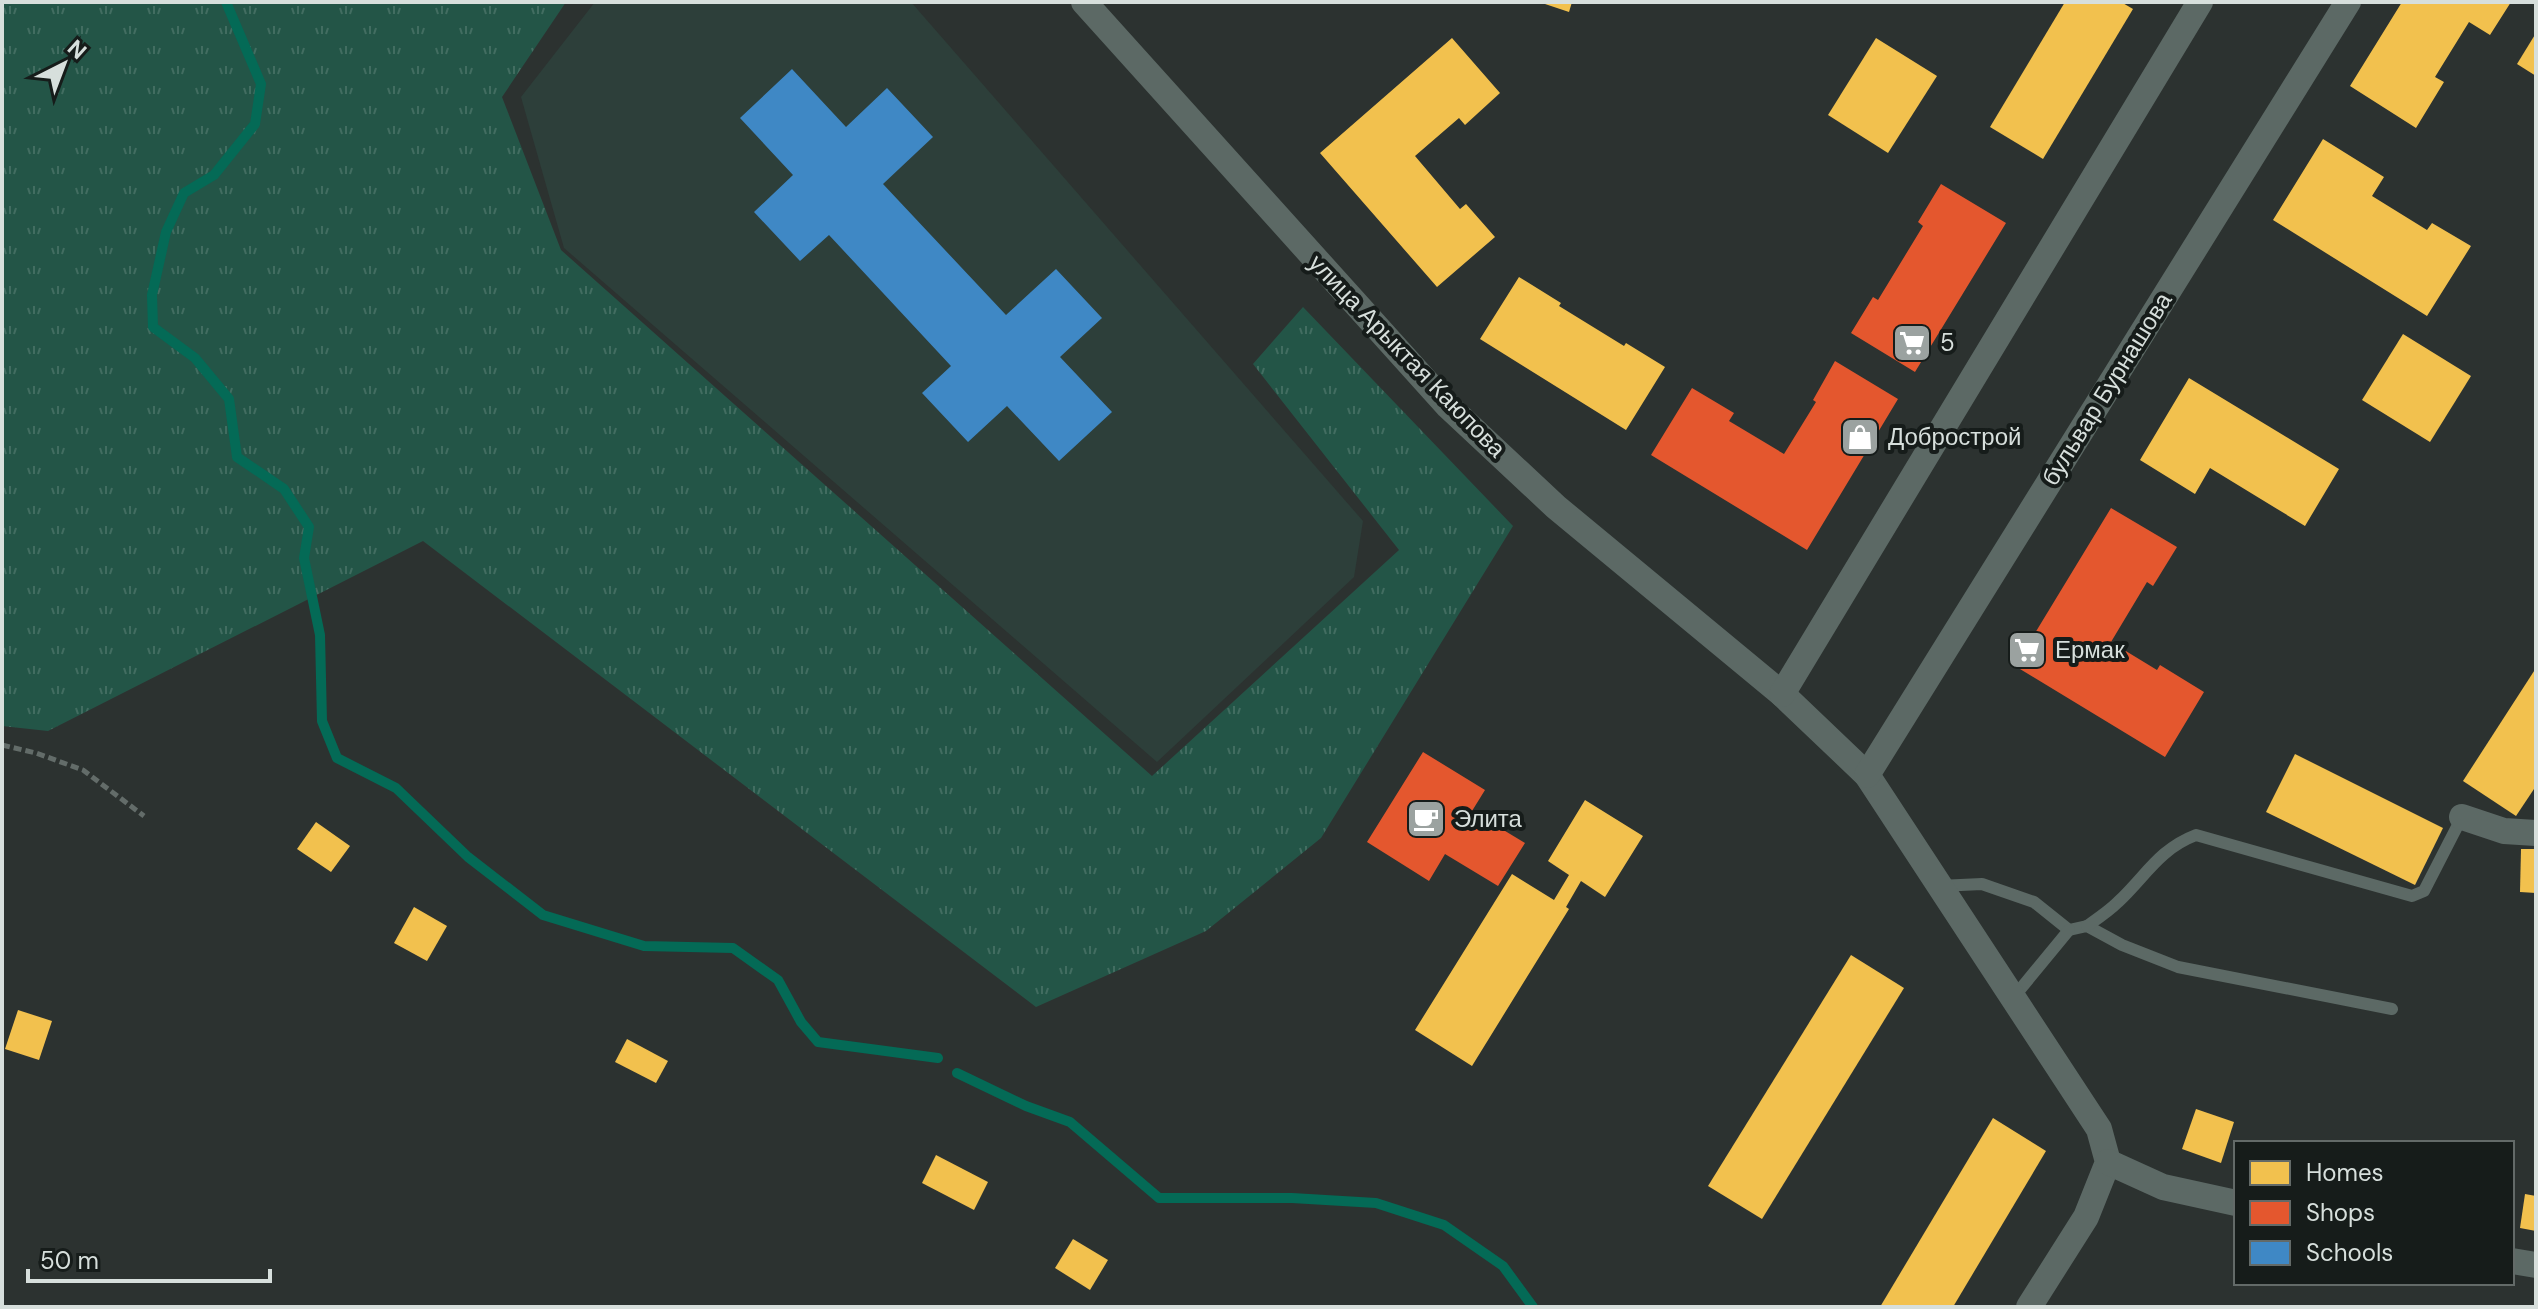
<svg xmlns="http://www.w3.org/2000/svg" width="2538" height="1309" font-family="'DM Sans',sans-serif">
	<defs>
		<pattern id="park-tufts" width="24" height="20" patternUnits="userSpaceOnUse" patternTransform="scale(2)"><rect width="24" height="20" fill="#235547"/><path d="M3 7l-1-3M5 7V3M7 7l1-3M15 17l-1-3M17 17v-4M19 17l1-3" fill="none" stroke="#426d61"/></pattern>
	</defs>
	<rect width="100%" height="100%" fill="#2c3230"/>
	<polygon fill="#2d3f3a" points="595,2 911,2 1363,521 1354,577 1157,762 564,248 521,97"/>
	<polygon fill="url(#park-tufts)" points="2,2 566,2 502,97 561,250 1152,776 1399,550 1253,364 1303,307 1513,526 1321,838 1206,931 1036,1007 423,541 48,731 2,726"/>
	<g fill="#f2c14e">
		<polygon points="1539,2 1572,2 1569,12"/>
		<polygon points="2065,2 2121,2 2133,9 2043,159 1990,127"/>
		<polygon points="2402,2 2511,2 2490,35 2469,22 2435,77 2444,82 2416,128 2350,86"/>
		<polygon points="2536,33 2536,76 2517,64"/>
		<polygon points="1452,38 1500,93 1465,125 1459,118 1415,156 1460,209 1466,204 1495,237 1437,287 1320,153"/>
		<polygon points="1876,38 1937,76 1888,153 1828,115"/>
		<polygon points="2323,139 2384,177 2372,196 2427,230 2432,223 2471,246 2427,316 2273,220"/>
		<polygon points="1519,277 1561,303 1559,306 1624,346 1626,343 1665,367 1626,430 1480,339"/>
		<polygon points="2403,334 2471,376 2430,442 2362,400"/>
		<polygon points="2189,378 2339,469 2305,526 2210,468 2195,494 2140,460"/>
		<polygon points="2536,668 2536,786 2516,816 2463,781"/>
		<polygon points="2295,754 2443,828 2415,885 2266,812"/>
		<polygon points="1585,800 1643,836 1605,897 1581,881 1566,907 1569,909 1472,1066 1415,1030 1512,874 1554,900 1569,875 1548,861"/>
		<polygon points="316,822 350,846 331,872 297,849"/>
		<polygon points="2521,849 2536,849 2536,893 2520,892"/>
		<polygon points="414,907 447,926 427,961 394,943"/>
		<polygon points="1851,955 1904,988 1762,1219 1708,1186"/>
		<polygon points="18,1010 52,1021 39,1060 5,1049"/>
		<polygon points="627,1039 668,1061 656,1083 615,1062"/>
		<polygon points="2196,1109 2234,1122 2221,1163 2182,1149"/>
		<polygon points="1993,1118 2046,1151 1953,1307 1880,1307"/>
		<polygon points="936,1155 988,1182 974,1210 922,1183"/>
		<polygon points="2525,1194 2536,1196 2536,1231 2520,1228"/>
		<polygon points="1073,1239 1108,1260 1090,1290 1055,1268"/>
	</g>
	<g fill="#e4572e">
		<polygon points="1941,184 2006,223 1915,372 1851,333 1873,297 1878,300 1923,226 1918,222"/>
		<polygon points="1835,361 1898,399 1807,550 1651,455 1692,388 1734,413 1729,421 1784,454 1816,402 1813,400"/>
		<polygon points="2111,508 2177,547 2153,586 2147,582 2111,642 2157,670 2160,665 2204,692 2165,757 2015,666"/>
		<polygon points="1423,752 1485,790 1472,811 1525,843 1498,886 1445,854 1429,881 1367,842"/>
	</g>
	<polygon fill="#3f88c5" points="792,69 846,127 887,88 933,137 883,184 1006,315 1056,269 1102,318 1060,357 1112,412 1059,461 1007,406 968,442 922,393 951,366 829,235 800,261 754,212 793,175 740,118"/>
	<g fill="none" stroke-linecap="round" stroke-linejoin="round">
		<g stroke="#046a56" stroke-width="10">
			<polyline points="226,2 261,84 255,124 214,175 184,193 166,232 152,295 153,327 195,358 229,399 237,457 284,489 309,527 304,558 320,635 322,721 337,758 396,788 468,857 543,915 644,946 733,948 778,980 801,1022 818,1042 938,1058"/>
			<polyline points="957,1073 1026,1106 1070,1122 1159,1198 1292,1198 1376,1203 1444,1225 1503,1266 1533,1307"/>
		</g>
		<polyline stroke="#636c69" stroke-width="5" stroke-dasharray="8 4" stroke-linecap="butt" points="2,745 36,753 83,770 144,816"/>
		<g stroke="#5c6965" stroke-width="12">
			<polyline points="1939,886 1982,884 2034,902 2069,930 2087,926 2122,945 2178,967 2392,1009"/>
			<path d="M2087,926C2097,919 2109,911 2118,902C2145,877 2159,849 2196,835L2412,896L2424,891L2462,817"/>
			<polyline points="2013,998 2069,930"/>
		</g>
		<g stroke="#5c6965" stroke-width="26">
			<polyline points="1084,2 1448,406 1556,507 1782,694 1867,775 2099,1129 2108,1162 2086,1217 2029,1307"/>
			<polyline points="1782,694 2200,2"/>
			<polyline points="1867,775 2348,2"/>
			<polyline points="2462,817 2504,831 2536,833"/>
			<polyline points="2108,1162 2163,1187 2236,1203"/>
			<polyline points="2512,1261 2536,1265"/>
		</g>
	</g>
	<defs>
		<symbol id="supermarket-square" viewBox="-11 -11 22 22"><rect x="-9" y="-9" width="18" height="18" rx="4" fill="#9ba2a0" stroke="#161c1a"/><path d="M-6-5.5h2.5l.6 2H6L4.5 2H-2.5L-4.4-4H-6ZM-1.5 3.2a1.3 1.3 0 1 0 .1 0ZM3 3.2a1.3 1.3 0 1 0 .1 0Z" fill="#fff"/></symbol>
		<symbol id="shop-square" viewBox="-11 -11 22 22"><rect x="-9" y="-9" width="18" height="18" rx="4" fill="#9ba2a0" stroke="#161c1a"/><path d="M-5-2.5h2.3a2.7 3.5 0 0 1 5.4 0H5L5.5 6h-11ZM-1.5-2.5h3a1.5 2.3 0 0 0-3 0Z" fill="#fff"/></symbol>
		<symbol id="cafe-square" viewBox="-11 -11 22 22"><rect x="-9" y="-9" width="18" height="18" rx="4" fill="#9ba2a0" stroke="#161c1a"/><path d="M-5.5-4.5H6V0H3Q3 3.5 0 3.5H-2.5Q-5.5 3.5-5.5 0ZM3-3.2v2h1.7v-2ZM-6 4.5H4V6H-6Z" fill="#fff"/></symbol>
	</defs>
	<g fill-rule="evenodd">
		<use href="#supermarket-square" x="1890" y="321" width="44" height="44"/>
		<use href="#shop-square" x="1838" y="415" width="44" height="44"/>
		<use href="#supermarket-square" x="2005" y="628" width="44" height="44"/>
		<use href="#cafe-square" x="1404" y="797" width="44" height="44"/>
	</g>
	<g text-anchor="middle" stroke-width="8" stroke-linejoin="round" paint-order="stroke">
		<g font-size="24" fill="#d7dfdc" stroke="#161c1a" text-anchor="start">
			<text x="1940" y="351">5</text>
			<text x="1888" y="445">Добрострой</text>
			<text x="2055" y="658">Ермак</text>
			<text x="1454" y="827">Элита</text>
		</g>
		<g font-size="24" fill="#d7dfdc" stroke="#161c1a">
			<text transform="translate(1407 356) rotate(46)" y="8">улица Арыктая Каюпова</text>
			<text transform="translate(2107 389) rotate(-58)" y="8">бульвар Бурнашова</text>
		</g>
	</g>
	<rect width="2538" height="1309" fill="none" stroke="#d7dfdc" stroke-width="8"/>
	<rect x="2234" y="1141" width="280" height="144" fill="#161c1a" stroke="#636a68" stroke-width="2"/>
	<rect x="2250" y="1161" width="40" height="24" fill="#f2c14e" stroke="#636a68" stroke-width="2"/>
	<text x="2306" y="1181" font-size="24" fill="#d7dfdc">Homes</text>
	<rect x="2250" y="1201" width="40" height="24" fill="#e4572e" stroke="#636a68" stroke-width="2"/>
	<text x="2306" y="1221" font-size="24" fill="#d7dfdc">Shops</text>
	<rect x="2250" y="1241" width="40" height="24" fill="#3f88c5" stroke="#636a68" stroke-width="2"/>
	<text x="2306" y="1261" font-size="24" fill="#d7dfdc">Schools</text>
	<g transform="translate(64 64) rotate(42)" stroke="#161c1a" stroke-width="6" paint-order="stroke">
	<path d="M0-6L14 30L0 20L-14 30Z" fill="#d7dfdc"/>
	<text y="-12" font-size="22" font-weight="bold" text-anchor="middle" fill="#d7dfdc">N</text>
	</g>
	<path d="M28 1269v12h242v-12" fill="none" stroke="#d7dfdc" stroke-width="4"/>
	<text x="40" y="1269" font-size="24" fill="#d7dfdc" stroke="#161c1a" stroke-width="6" paint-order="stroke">50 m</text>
</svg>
